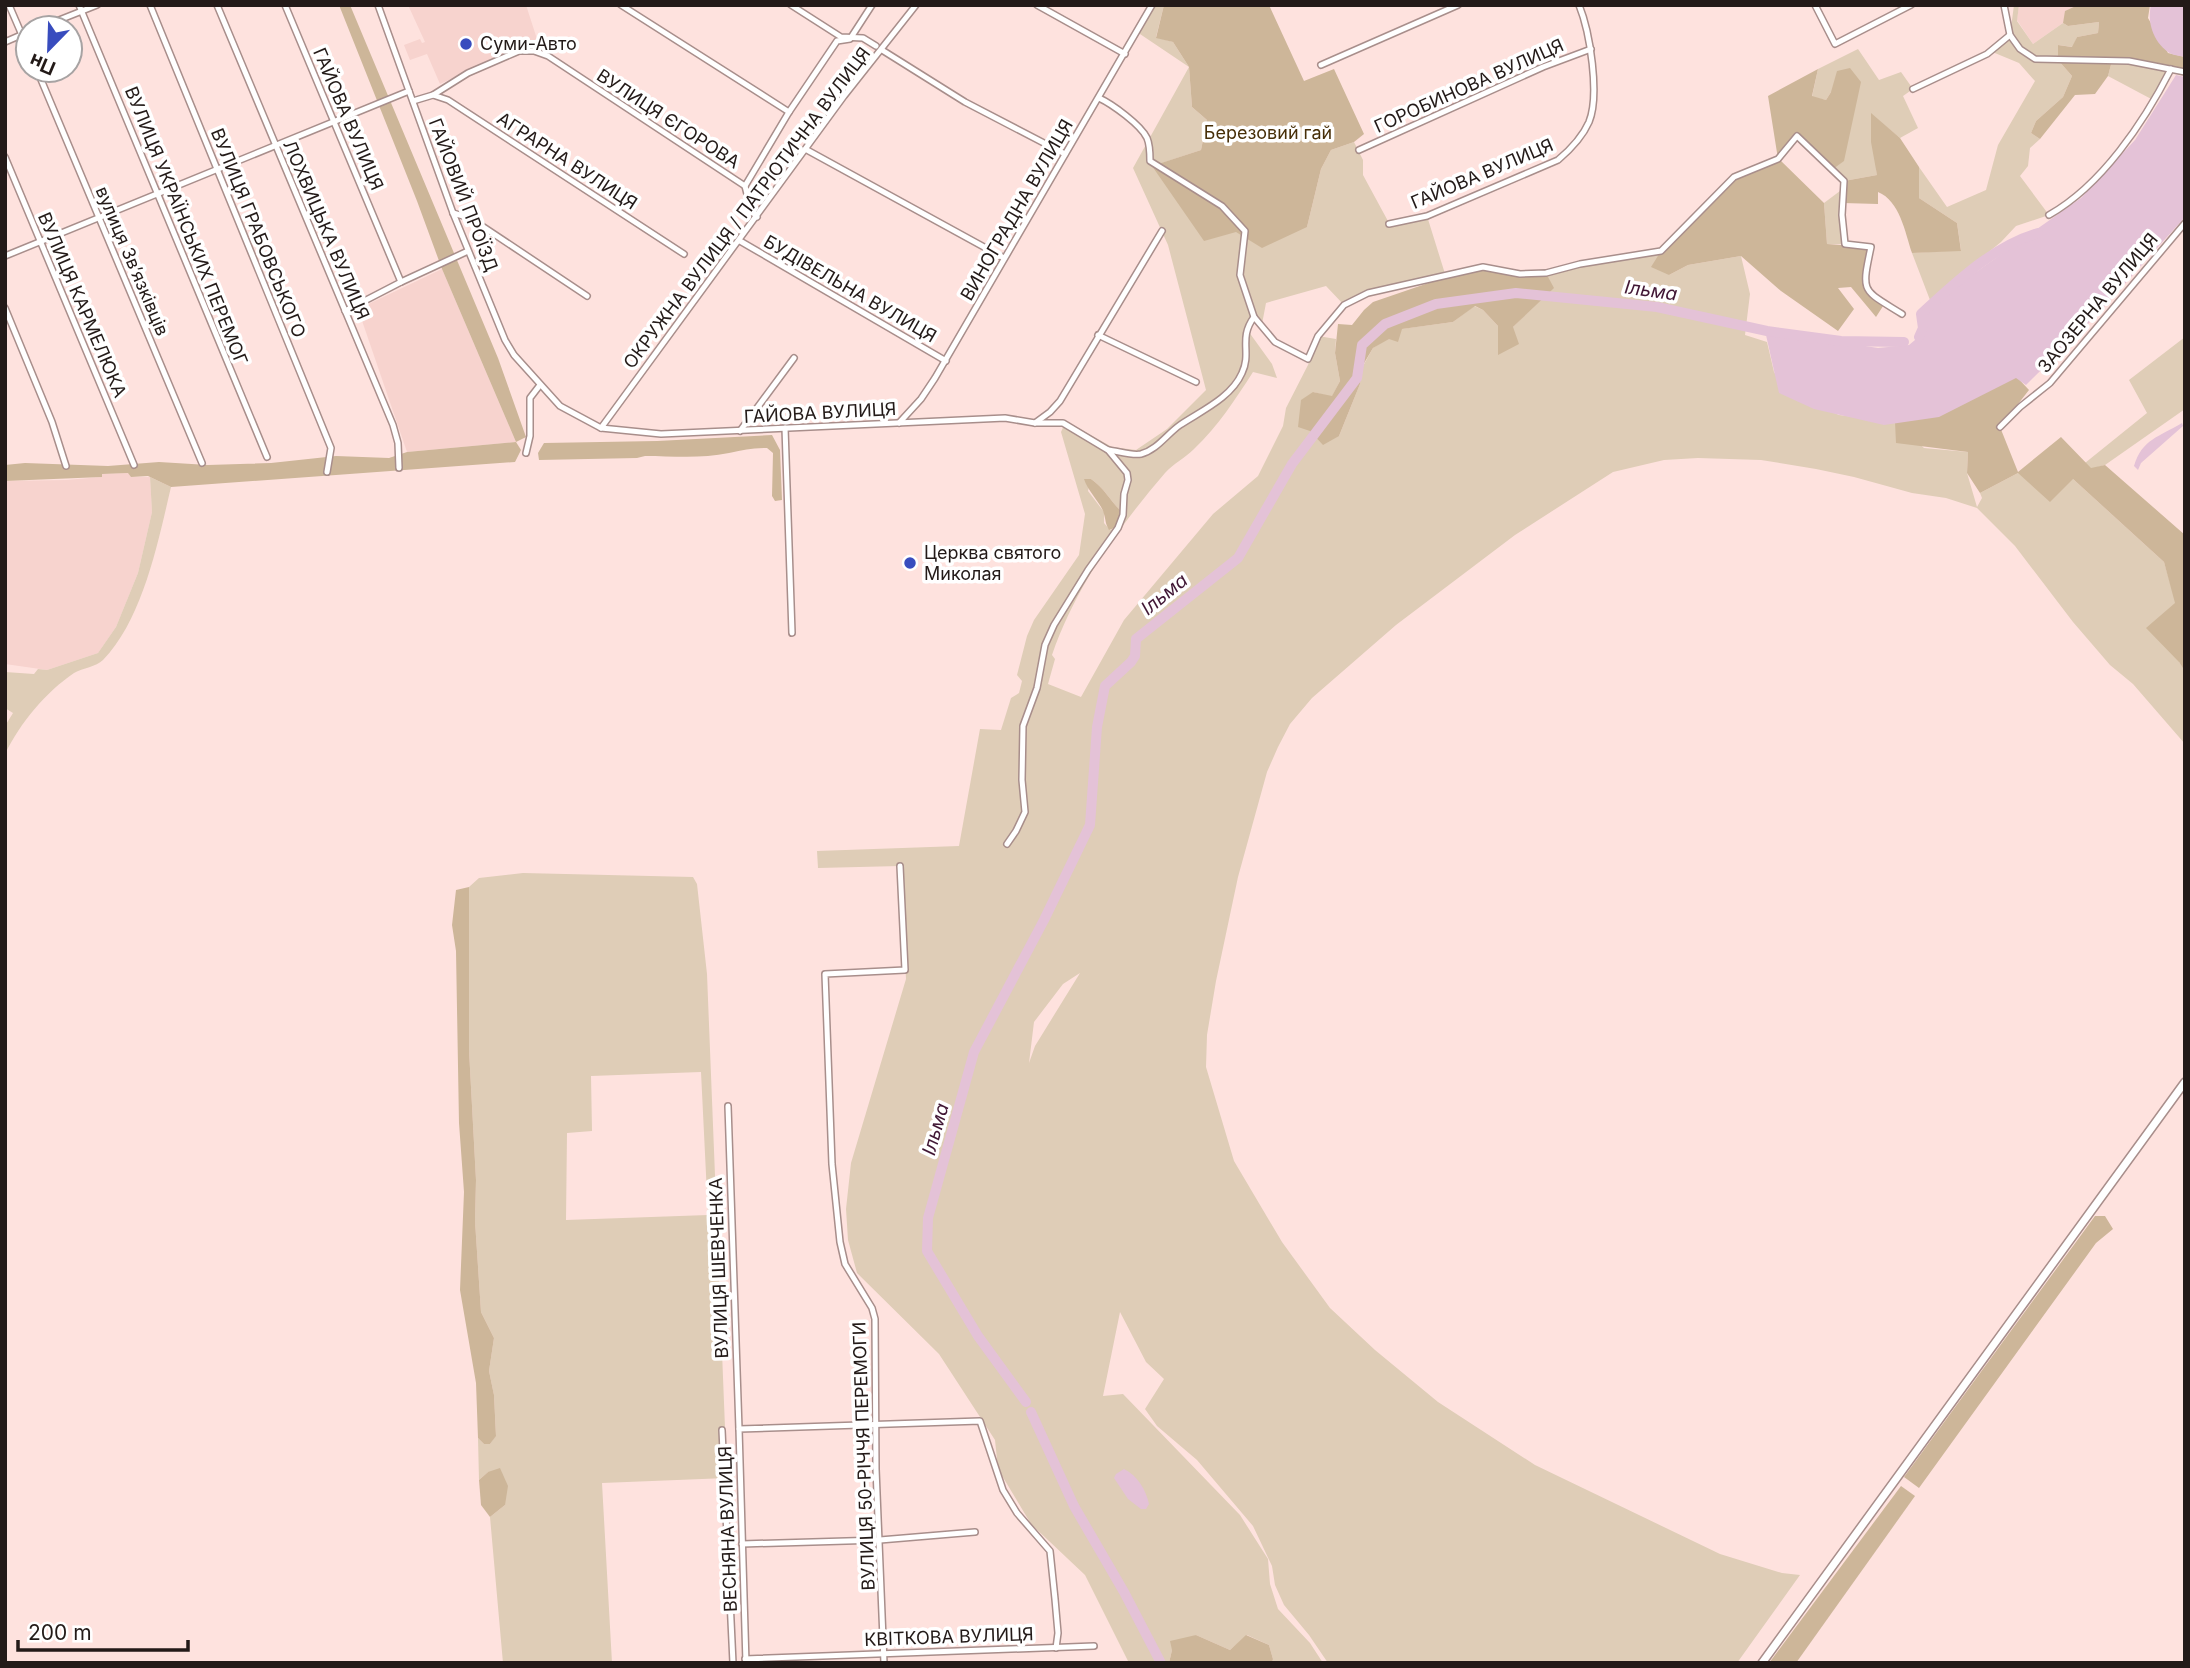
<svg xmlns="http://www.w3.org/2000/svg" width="2190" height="1668" font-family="Inter,sans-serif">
	<rect width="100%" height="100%" fill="#fee2de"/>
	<g fill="#f7d3ce">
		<polygon points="408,5 526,5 537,39 440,84 427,54 410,60 404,45 420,39 422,43 425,42"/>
		<polygon points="2019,5 2078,5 2066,11 2063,23 2033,44 2017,20"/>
		<polygon points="442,269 516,442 407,452 358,309"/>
		<polygon points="129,473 131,477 150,477 152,512 138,573 116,627 98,653 47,670 5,664 5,481 66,480 101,477 102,474"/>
	</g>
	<g fill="#dfcdb7" fill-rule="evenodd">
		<path d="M1152,5H1164L1156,37L1173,42L1189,67L1192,107L1207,120L1201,150L1153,166L1236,232L1307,227L1321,169L1331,150L1354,142L1363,160V175L1389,223L1427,216L1446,277L1365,295L1344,305L1326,286L1266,303L1262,324L1254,317L1246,328L1272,364L1277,378L1253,372C1235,400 1218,426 1194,449C1185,458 1173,464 1165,473C1118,528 1076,586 1052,655L1055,659L1048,684L1081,697L1124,620L1213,514L1258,476L1283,426L1286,408L1309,363L1308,359L1318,336L1336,339L1335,353L1340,381L1332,397L1313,392L1339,436L1360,384L1363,366L1373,348L1401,329L1453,322L1474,306L1483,310L1498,326V354L1513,327L1553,288L1546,273L1661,251L1669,275L1688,265L1741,256L1750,294L1745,335L1767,342L1774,372L1783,387L1806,401L1839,415L1895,422L1924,448L1968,452L1967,473L1977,507L1982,498L1980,493L2018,473L2073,479L2164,562L2176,603L2179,662L2185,670V744L2133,684L2110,665L2073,622L2015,546L1977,508L1946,498L1912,493L1854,477L1816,469L1761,460L1698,458L1664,460L1613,472L1515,535L1396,625L1312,698L1290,724L1278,747L1267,772L1238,877L1216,981L1207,1035L1206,1067L1234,1161L1282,1242L1330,1308L1375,1350L1438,1402L1535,1465L1720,1554L1782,1573L1800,1575L1737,1663H1328L1309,1635L1284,1605L1275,1585L1272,1566L1253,1526L1197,1460L1157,1426L1145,1409L1164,1379L1146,1362L1120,1312L1103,1396L1123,1394L1240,1515L1268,1559L1270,1584L1278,1609L1310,1643L1323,1663H1272L1273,1659L1269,1645L1247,1635L1230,1650L1196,1635L1172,1650L1169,1663H1129L1085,1575L1031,1524L998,1469L995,1440L939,1354L857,1273L848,1240L846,1209L851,1163L906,979L900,866L818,868L817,851L959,846L980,729L1001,730L1011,698L1019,693L1022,681L1017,675L1027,636L1034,620L1079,555L1085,514L1061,432L1066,421L1112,447L1136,450L1167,429L1206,390L1168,245L1133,168L1189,67L1137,32ZM1091,479C1105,489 1109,499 1120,510L1117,527L1110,530L1104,523V512L1088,491ZM1080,973L1035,1046L1029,1063L1034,1022L1063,984Z"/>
		<polygon points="2014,5 2019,5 2017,21 2033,44 2063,23 2068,26 2099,22 2098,33 2077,37 2073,47 2058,45 2058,60 2072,76 2063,97 2036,121 2031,133 2040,139 2030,148 2028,166 2020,176 2049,215 2016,226 2001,242 1930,300 1912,253 1961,250 1957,223 1919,198 1919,167 1947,207 1986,190 1998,145 2035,81 2019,63 1990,51 2010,35"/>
		<polygon points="1858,49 1879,80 1901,72 1913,89 1903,96 1918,128 1900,138 1871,114 1877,175 1844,181 1833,169 1831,92 1826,100 1812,97 1818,69"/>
		<polygon points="2112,61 2171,69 2155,101 2108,76"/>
		<polygon points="1844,188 1845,244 1827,244 1824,203"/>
		<polygon points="2185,337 2185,409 2105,465 2091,469 2085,463 2147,413 2129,380"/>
		<path d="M150,477L171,487C158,542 143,619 103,660C96,667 83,668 74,673C46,692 20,723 5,754V726L13,713L5,708V672L34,674L38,669L47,670L98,653L116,627L138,573L152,512Z"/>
		<path d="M523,873L693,877L697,884L707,974L727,1478L602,1483L612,1663H503L490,1517L505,1505L488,1472L479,1480L478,1438L484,1444H490L496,1435L494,1395L489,1371L494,1338L481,1312L475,1221L476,1180L469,1050V887L479,878ZM701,1072L708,1215L566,1220L567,1133L592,1131L591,1076Z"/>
	</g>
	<g fill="#cdb699">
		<polygon points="339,5 350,5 498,358 526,437 516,442 521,450 515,462 171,487 148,476 131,477 128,473 102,474 102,477 5,481 5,465 25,463 108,466 159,462 208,465 271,463 336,456 389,458 407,452 516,442 442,269 417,201"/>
		<polygon points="1164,5 1269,5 1304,81 1334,69 1364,134 1354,142 1331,150 1321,169 1307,227 1262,248 1236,232 1204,241 1152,166 1201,150 1207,120 1192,107 1189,67 1173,42 1156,38"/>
		<polygon points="2078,5 2150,5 2148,18 2168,53 2185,57 2185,72 2112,61 2108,76 2095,94 2075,95 2040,139 2031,133 2036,121 2063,97 2072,76 2058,60 2058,45 2072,47 2077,37 2098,33 2099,22 2068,26 2063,23 2065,11"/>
		<path d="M1850,68L1861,82L1844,161L1833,169L1798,137L1779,159L1824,203L1827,244L1871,247C1864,277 1856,284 1885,303L1876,317L1851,287L1838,288L1854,309L1838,331L1781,291L1741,256L1688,265L1669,275L1651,267L1661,251L1734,177L1778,159L1768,96L1818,69L1812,96L1826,100L1831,92L1837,71Z"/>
		<path d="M1871,113L1900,138L1919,167V198L1957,223L1961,251L1912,253C1905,232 1900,201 1878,192V204L1843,203L1844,181L1877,175L1871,142Z"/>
		<polygon points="1483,267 1546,273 1554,288 1513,327 1519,344 1498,355 1498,326 1483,310 1475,306 1453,322 1402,329 1398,342 1389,339 1373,348 1363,365 1360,384 1339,436 1323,445 1310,431 1298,427 1301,400 1313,392 1332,396 1340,381 1335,353 1338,324 1352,325 1364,310 1373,302 1446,277"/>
		<polygon points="2014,374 2029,390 2000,427 2018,472 2061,437 2091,468 2105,465 2185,535 2185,671 2179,662 2146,628 2175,603 2164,562 2073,479 2050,502 2018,473 1980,493 1967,473 1968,452 1896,443 1895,422"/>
		<path d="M772,435L780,450L782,500L775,501L772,496L773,453L767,448C751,448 744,450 729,453C701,459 672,456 645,456L637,458L539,460L538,453L544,443L657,441Z"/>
		<path d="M1084,479H1091C1105,489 1109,499 1120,510L1117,527L1109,530C1105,523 1106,521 1104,514C1102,504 1088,492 1084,479Z"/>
		<polygon points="469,887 469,1050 476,1180 475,1221 481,1312 494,1338 489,1371 494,1395 496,1436 490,1444 484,1444 478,1438 476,1383 460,1290 464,1192 459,1123 456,951 452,925 456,890"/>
		<polygon points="2095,1216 2105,1216 2113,1229 2096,1243 1919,1488 1904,1477"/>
		<polygon points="500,1468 508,1486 505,1505 490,1517 481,1505 479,1480 488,1472"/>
		<polygon points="1901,1486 1915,1496 1796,1663 1769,1663"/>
		<polygon points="1196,1635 1230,1650 1246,1635 1269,1645 1273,1659 1272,1663 1169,1663 1172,1650 1170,1641"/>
	</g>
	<g fill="#e4c2d7">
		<path d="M2151,5H2185V57C2180,56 2172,55 2168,52C2153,41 2147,22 2151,5Z"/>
		<polygon points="2176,75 2185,77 2185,217 2095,317 2026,385 2016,378 1939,417 1884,425 1814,409 1779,393 1766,335 1814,338 1878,348 1909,345 1927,330 1920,320 1945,294 2081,198 2135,140"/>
		<path d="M2182,423L2183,426L2141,463L2138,470L2134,466C2142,439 2159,437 2182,423Z"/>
		<path d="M1124,1469C1137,1475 1146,1490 1149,1504L1146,1509H1141L1128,1499L1114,1478L1116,1474Z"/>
	</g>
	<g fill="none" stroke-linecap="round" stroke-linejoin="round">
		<g stroke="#e4c2d7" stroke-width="10">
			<path d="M1919,337L1923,328L1921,314C1955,283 1993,246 2038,233"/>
			<polyline points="1026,1402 978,1336 927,1251 928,1218 974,1052 1044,920 1090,825 1097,727 1105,686 1131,662 1135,656 1136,639 1238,558 1292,464 1357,378 1362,345 1385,324 1436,304 1516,293 1657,307 1767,331 1841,341 1904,342"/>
			<polyline points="1031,1412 1074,1506 1124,1592 1161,1663"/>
		</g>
		<defs>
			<g id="minor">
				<polyline points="9,5 28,49"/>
				<polyline points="79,5 267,457"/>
				<polyline points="150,5 331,448 327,472"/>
				<polyline points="217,5 393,425 398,443 399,468"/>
				<polyline points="285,5 401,282"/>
				<polyline points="378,5 453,213 505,340 514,355 560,406 601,428 661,434 1005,418 1035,423 1063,423 1108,450 1127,473 1128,480 1124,494 1123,515 1118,528 1088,570 1054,625 1045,645 1037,688 1023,726 1022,780 1025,812 1016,831 1007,844"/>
				<polyline points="621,5 789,112"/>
				<polyline points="791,5 841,37 863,38 876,46"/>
				<polyline points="1037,5 1125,54"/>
				<polyline points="1815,5 1835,44 1911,5"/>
				<polyline points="2004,5 2010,35 2020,49 2035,59 2129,61 2185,72"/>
				<polyline points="39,28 97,5"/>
				<polyline points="5,42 28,32"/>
				<polyline points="882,50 965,102 1065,154"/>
				<polyline points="1321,65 1458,5"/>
				<polyline points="37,70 202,463"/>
				<polyline points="1913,89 1987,54 2010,35"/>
				<polyline points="433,95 448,100 684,254"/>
				<path d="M1099,98C1112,104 1141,125 1147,138C1150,145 1150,153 1150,161L1222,206L1245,231L1240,275L1254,317"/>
				<polyline points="413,101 433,95 468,73 519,51 534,51 548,56 745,186 751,210 757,217"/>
				<polyline points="807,150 1004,258"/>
				<polyline points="1359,150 1543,67 1591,49"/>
				<polyline points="5,157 134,465"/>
				<polyline points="745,186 789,112 837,41 850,39 872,5"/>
				<polyline points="453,213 470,218 587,296"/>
				<path d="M2049,215C2102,185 2144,122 2171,69"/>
				<path d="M1389,224L1427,216L1558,160C1571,149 1582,138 1589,122C1600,95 1590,32 1579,5"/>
				<polyline points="740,241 946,361"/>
				<polyline points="5,256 409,91"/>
				<polyline points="5,308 52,422 66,466"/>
				<polyline points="345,311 401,282 468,251"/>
				<polyline points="1098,335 1196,382"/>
				<polyline points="899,423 921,399 935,378 1152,5"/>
				<polyline points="1035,423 1050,412 1060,401 1162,231"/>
				<polyline points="2000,427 2020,407 2050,383 2185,223"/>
				<polyline points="601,428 844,96 916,5"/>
				<polyline points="785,428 792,633"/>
				<polyline points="740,431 794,358"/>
				<path d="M1108,450C1118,451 1132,456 1141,454C1157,450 1167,434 1180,425C1201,411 1231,398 1242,373C1252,352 1238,339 1254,317L1275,342L1308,359L1318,336L1344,305L1368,293L1483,267L1520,274L1546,273L1580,264L1661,251L1734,177L1778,159L1797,136L1844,181L1842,215L1845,244L1871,247C1861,294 1862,289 1902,314"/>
				<polyline points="526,453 530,436 530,398 540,385"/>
				<polyline points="728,1106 739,1429"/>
				<polyline points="722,1430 733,1663"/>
				<polyline points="742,1544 880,1540 975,1532"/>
				<polyline points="745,1659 1094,1646"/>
				<polyline points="746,1663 739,1429 980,1421 1003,1490 1017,1513 1050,1551 1055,1599 1058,1633 1056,1648"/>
				<polyline points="884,1663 876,1469 875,1319 872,1308 845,1264 840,1242 832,1164 825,974 905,970 900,866"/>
			</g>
			<polyline id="tertiary" points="1762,1663 2185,1082"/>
		</defs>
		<use href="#minor" stroke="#a88e8b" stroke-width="8"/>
		<use href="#tertiary" stroke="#a88e8b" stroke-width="10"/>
		<use href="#minor" stroke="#fff" stroke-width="5"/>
		<use href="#tertiary" stroke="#fff" stroke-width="7"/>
	</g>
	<g fill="#384cbe" stroke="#fff" stroke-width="2.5">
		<circle cx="466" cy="44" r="7"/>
		<circle cx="910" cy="563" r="7"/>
	</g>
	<g text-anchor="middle" stroke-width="7" stroke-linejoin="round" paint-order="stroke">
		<g font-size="18" fill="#231a18" stroke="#fff" text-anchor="start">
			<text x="480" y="50">Суми-Авто</text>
			<text x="924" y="559">Церква святого<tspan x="924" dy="21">Миколая</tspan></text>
		</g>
		<g font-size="18" fill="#231a18" stroke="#fff">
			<text transform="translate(1469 86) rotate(-24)" y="6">ГОРОБИНОВА ВУЛИЦЯ</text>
			<text transform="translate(348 119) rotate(67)" y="6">ГАЙОВА ВУЛИЦЯ</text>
			<text transform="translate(668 119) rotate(33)" y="6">ВУЛИЦЯ ЄГОРОВА</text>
			<text transform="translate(567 161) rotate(33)" y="6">АГРАРНА ВУЛИЦЯ</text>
			<text transform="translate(1482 174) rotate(-23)" y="6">ГАЙОВА ВУЛИЦЯ</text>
			<text transform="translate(463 195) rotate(69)" y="6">ГАЙОВИЙ ПРОЇЗД</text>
			<text transform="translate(747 208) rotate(-53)" y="6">ОКРУЖНА ВУЛИЦЯ / ПАТРІОТИЧНА ВУЛИЦЯ</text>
			<text transform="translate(1017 210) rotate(-60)" y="6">ВИНОГРАДНА ВУЛИЦЯ</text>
			<text transform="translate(186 226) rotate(68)" y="6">ВУЛИЦЯ УКРАЇНСЬКИХ ПЕРЕМОГ</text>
			<text transform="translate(326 230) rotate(67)" y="6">ЛОХВИЦЬКА ВУЛИЦЯ</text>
			<text transform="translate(258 233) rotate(68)" y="6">ВУЛИЦЯ ГРАБОВСЬКОГО</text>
			<text transform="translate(132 261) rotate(67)" y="6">вулиця Звʼязківців</text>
			<text transform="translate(850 289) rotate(30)" y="6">БУДІВЕЛЬНА ВУЛИЦЯ</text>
			<text transform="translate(2098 303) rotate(-50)" y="6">ЗАОЗЕРНА ВУЛИЦЯ</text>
			<text transform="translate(82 305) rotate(67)" y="6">ВУЛИЦЯ КАРМЕЛЮКА</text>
			<text transform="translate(820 413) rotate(-3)" y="6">ГАЙОВА ВУЛИЦЯ</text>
			<text transform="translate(719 1268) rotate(-92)" y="6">ВУЛИЦЯ ШЕВЧЕНКА</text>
			<text transform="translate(864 1456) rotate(-92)" y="6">ВУЛИЦЯ 50-РІЧЧЯ ПЕРЕМОГИ</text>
			<text transform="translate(728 1529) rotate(-92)" y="6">ВЕСНЯНА ВУЛИЦЯ</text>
			<text transform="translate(949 1637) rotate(-2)" y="6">КВІТКОВА ВУЛИЦЯ</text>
		</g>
		<g font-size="18" fill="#472f08" stroke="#fff">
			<text x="1268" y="139">Березовий гай</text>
		</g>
		<g font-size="19" font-style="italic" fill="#411735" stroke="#fff">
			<text transform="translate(1651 290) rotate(8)" y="7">Ільма</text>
			<text transform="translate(1164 594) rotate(-39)" y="7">Ільма</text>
			<text transform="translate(935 1129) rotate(-74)" y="7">Ільма</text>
		</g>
	</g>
	<rect width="2190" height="1668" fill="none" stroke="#231a18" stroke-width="14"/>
	<g transform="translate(49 49) rotate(203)"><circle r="33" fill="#ffffff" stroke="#a7a3a3" stroke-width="2"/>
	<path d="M0-5L12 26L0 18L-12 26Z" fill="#384cbe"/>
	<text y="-10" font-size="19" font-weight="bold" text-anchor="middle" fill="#231a18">Пн</text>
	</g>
	<path d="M18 1640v10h170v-10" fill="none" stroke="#231a18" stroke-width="3.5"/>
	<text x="28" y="1640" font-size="21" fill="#231a18" stroke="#ffffff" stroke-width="5" paint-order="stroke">200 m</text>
</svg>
